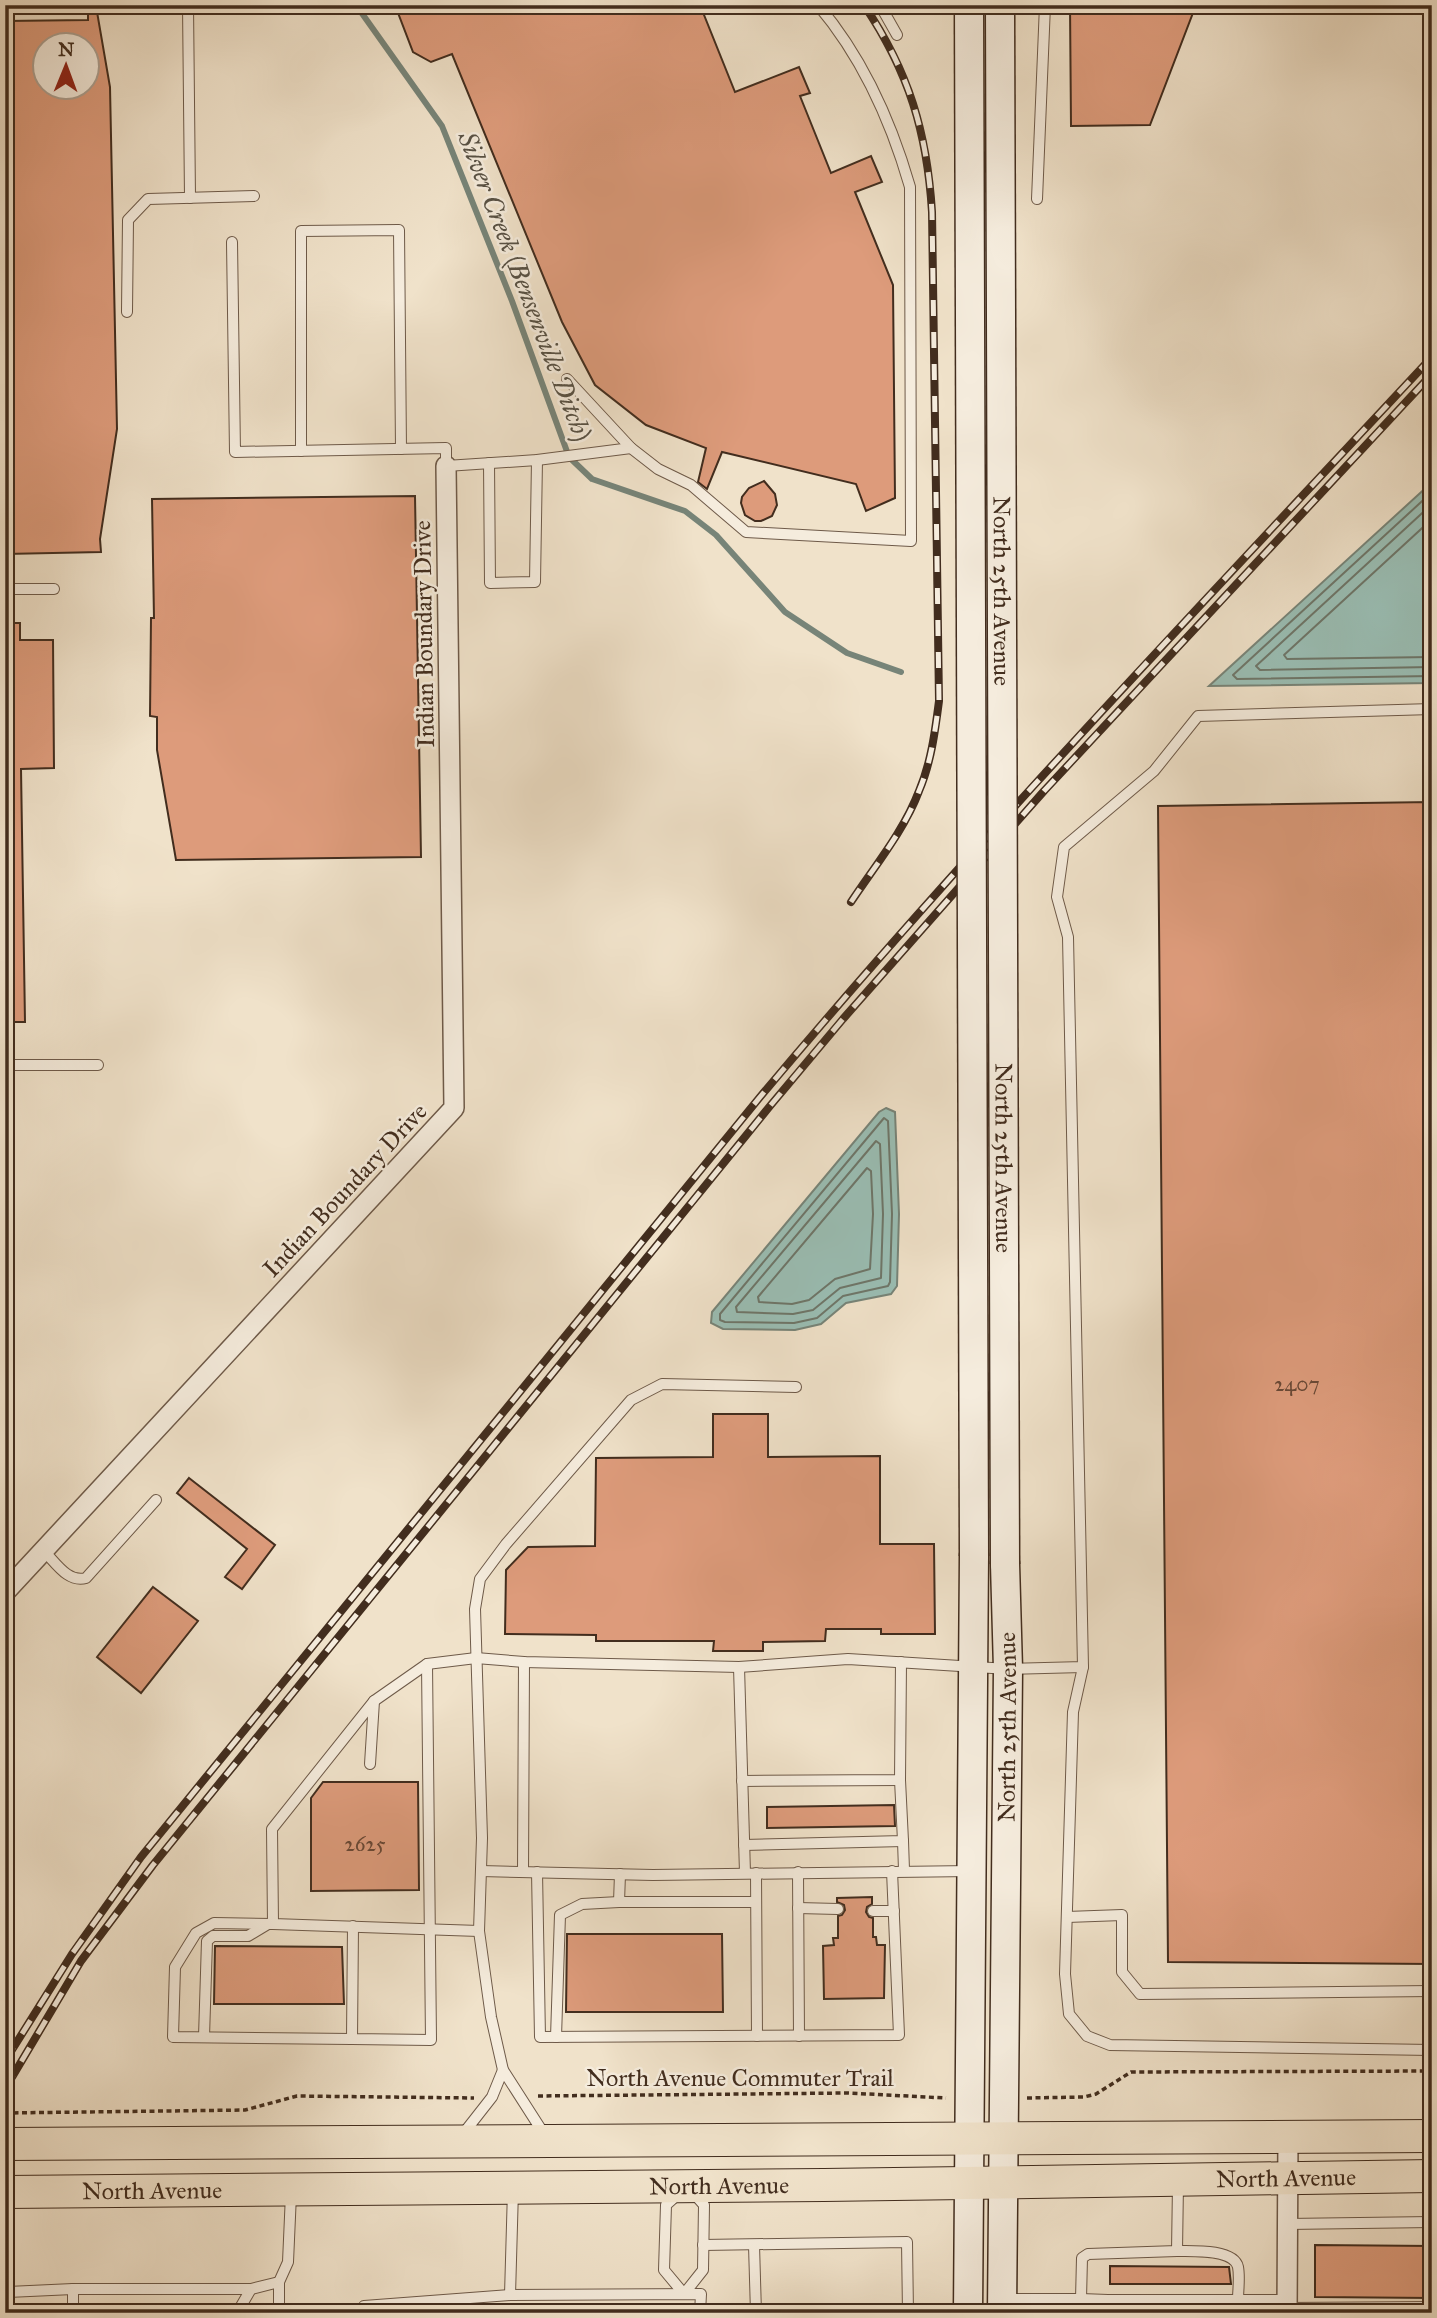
<svg xmlns="http://www.w3.org/2000/svg" width="1437" height="2318" font-family="'IM FELL Great Primer',serif">
	<rect width="100%" height="100%" fill="#f0e2ca"/>
	<filter id="stains"><feTurbulence type="fractalNoise" baseFrequency=".00286" numOctaves="4"/><feColorMatrix values="0 0 0 0 .2 0 0 0 0 .09 0 0 0 0 .02 0 0 0 .5 -.17"/></filter>
	<radialGradient id="worn" r=".72"><stop offset=".6" stop-color="#630" stop-opacity="0"/><stop offset="1" stop-color="#630" stop-opacity=".3"/></radialGradient>
	<g fill="#9abeb4" stroke="#778478" stroke-width="2">
		<polygon points="1430,484 1432,683 1209,686"/>
		<polygon points="886,1108 895,1112 899,1214 897,1286 891,1294 846,1303 821,1324 795,1330 723,1329 711,1323 712,1312 879,1112"/>
	</g>
	<g fill="none" stroke-linecap="round" stroke-linejoin="round">
		<g stroke="#6e7669" stroke-width="2">
			<polyline points="1432,492 1233,675 1237,679 1432,676"/>
			<polyline points="1432,504 1256,666 1260,670 1432,667"/>
			<polyline points="1432,519 1284,655 1287,659 1432,657"/>
			<polygon points="884,1118 888,1121 892,1214 890,1282 888,1286 843,1296 817,1318 794,1323 725,1322 720,1320 720,1314"/>
			<polygon points="876,1141 880,1144 883,1214 881,1278 840,1288 813,1310 793,1314 737,1312 736,1307"/>
			<polygon points="867,1168 871,1171 873,1214 870,1269 835,1279 809,1300 792,1304 759,1302 758,1297"/>
		</g>
		<polyline stroke="#778478" stroke-width="6" points="356,5 442,126 512,301 569,457 592,479 685,511 716,535 785,612 847,653 901,672"/>
	</g>
	<g fill="#dd9b7b" stroke="#422d1e" stroke-width="2" fill-rule="evenodd">
		<polygon points="395,5 700,5 735,92 799,67 810,93 800,96 831,173 871,156 882,182 855,192 893,285 895,498 866,511 856,484 722,452 707,489 698,482 706,448 646,425 595,385 562,322 452,54 431,62 413,52"/>
		<polygon points="1070,5 1196,5 1150,125 1071,126"/>
		<path d="M88,6H96L110,87L117,429L100,539L101,552L5,554V21L88,20ZM46,46H88V88H46Z"/>
		<polygon points="764,481 775,494 777,505 772,516 761,521 755,521 745,515 741,503 742,497 749,488"/>
		<polygon points="415,496 421,857 176,860 157,750 157,717 150,716 151,618 154,618 152,499"/>
		<polygon points="5,623 20,623 20,640 53,640 54,768 21,769 25,1022 5,1022"/>
		<polygon points="1432,802 1432,1964 1168,1962 1158,806"/>
		<polygon points="713,1414 768,1414 768,1457 880,1456 880,1544 934,1544 935,1634 881,1634 881,1629 826,1629 825,1641 763,1642 763,1651 713,1651 714,1641 596,1641 596,1635 505,1634 506,1570 528,1547 595,1546 596,1458 713,1457"/>
		<polygon points="189,1478 275,1545 242,1589 225,1577 247,1549 177,1493"/>
		<polygon points="153,1587 198,1621 141,1693 97,1657"/>
		<polygon points="323,1782 418,1782 419,1890 311,1891 311,1798"/>
		<polygon points="894,1805 895,1826 767,1828 767,1807"/>
		<polygon points="872,1897 872,1904 867,1907 866,1912 869,1917 873,1918 873,1937 876,1937 877,1945 885,1945 884,1998 824,1999 823,1946 834,1945 833,1938 838,1938 838,1916 842,1915 845,1910 844,1905 837,1902 837,1898"/>
		<polygon points="567,1934 722,1934 723,2012 566,2012"/>
		<polygon points="215,1946 342,1947 344,2004 214,2004"/>
		<polygon points="1315,2245 1432,2246 1432,2298 1315,2297"/>
		<polygon points="1110,2266 1229,2267 1231,2284 1110,2284"/>
	</g>
	<g fill="none" stroke-linecap="round" stroke-linejoin="round">
		<defs>
			<g id="lane">
				<polyline points="188,5 190,198"/>
				<polyline points="880,5 897,35"/>
				<polyline points="1037,199 1045,5"/>
				<polyline points="232,242 235,452 446,448 446,466 537,460 631,448"/>
				<polyline points="127,312 128,220 148,199 254,196"/>
				<path d="M567,379L631,448L658,469L691,485L746,532L911,541L910,187C891,121 863,58 818,5"/>
				<polyline points="301,451 301,231 399,230 401,449"/>
				<polyline points="489,463 490,583 535,582 537,460"/>
				<polyline points="5,589 54,589"/>
				<polyline points="5,1065 98,1065"/>
				<path d="M44,1551C56,1563 68,1583 86,1578L156,1500"/>
				<polyline points="739,1667 745,1873"/>
				<polyline points="1083,1667 1073,1712 1065,1974 1069,2014 1087,2036 1110,2045 1432,2050"/>
				<polyline points="370,1764 374,1701"/>
				<polyline points="742,1781 900,1780 901,1662"/>
				<polyline points="903,1841 904,1870"/>
				<polyline points="744,1845 903,1841 900,1780"/>
				<polyline points="481,1871 653,1875 971,1871"/>
				<polyline points="523,1872 524,1662"/>
				<polyline points="537,1872 540,2037 899,2035 892,1871"/>
				<polyline points="798,1872 799,2036"/>
				<polyline points="756,1873 757,2036"/>
				<polyline points="619,1902 620,1874"/>
				<polyline points="798,1908 838,1909"/>
				<polyline points="873,1911 894,1911"/>
				<polyline points="1067,1917 1122,1915 1122,1972 1140,1994 1432,1991"/>
				<polyline points="273,1924 214,1923 196,1933 175,1967 173,2037 352,2039"/>
				<polyline points="353,1926 352,2039 431,2040 427,1664"/>
				<polyline points="479,1931 273,1924 272,1829 374,1701 427,1664 476,1658 524,1662 739,1667 848,1659 1008,1669 1083,1667 1068,937 1057,897 1064,847 1154,771 1198,716 1432,709"/>
				<polyline points="204,2037 207,1941 213,1936 248,1936 268,1924"/>
				<polyline points="556,2037 560,1915 582,1904 619,1902 756,1902"/>
				<polyline points="463,2134 492,2097 503,2070"/>
				<polyline points="544,2134 503,2070 491,2017 479,1931 482,1838 475,1609 480,1579 506,1544 631,1400 662,1384 796,1387"/>
				<polygon points="687,2186 704,2205 703,2270 684,2294 664,2270 666,2205"/>
				<polyline points="1287,2224 1432,2222"/>
				<polyline points="703,2245 907,2242 908,2313"/>
				<polyline points="754,2245 756,2313"/>
				<path d="M1177,2251C1193,2251 1234,2249 1238,2267C1240,2277 1238,2290 1238,2300"/>
				<polyline points="510,2295 513,2190"/>
				<polyline points="1003,2299 1081,2299 1082,2258 1088,2254 1177,2251 1178,2184"/>
				<polyline points="1081,2299 1108,2300"/>
				<polyline points="1287,2308 1432,2307"/>
				<polyline points="7,2313 8,2292 73,2289 251,2289 279,2282"/>
				<polyline points="73,2313 73,2289"/>
				<polyline points="237,2313 251,2289"/>
				<polyline points="279,2313 279,2282 288,2262 291,2194"/>
				<polyline points="364,2313 364,2306 510,2295 701,2294 700,2313"/>
				<polyline points="1108,2313 1108,2300 1287,2300"/>
			</g>
			<g id="street">
				<polyline points="5,1592 454,1108 446,466"/>
				<polyline points="1287,2313 1288,2137"/>
			</g>
			<g id="secondary">
				<polyline points="968,2313 974,1556"/>
				<path id="s1" d="M1002,2313L1008,1669L1005,1564"/>
			</g>
			<g id="primary">
				<polyline points="5,2144 1432,2136"/>
				<path id="s2" d="M5,2192L824,2185L1432,2176"/>
			</g>
		</defs>
		<use href="#lane" stroke="#6e5a49" stroke-width="12"/>
		<use href="#street" stroke="#6e5a49" stroke-width="22"/>
		<use href="#secondary" stroke="#422d1e" stroke-width="31"/>
		<use href="#primary" stroke="#422d1e" stroke-width="34"/>
		<g stroke="#422d1e" stroke-width="3.5" stroke-dasharray="5 3.5" stroke-linecap="butt">
			<polyline points="538,2096 848,2093 946,2098"/>
			<polyline points="1027,2098 1084,2097 1096,2094 1131,2072 1432,2071"/>
			<polyline points="5,2113 245,2110 297,2096 474,2098"/>
		</g>
		<use href="#lane" stroke="#f5ecdd" stroke-width="10"/>
		<use href="#street" stroke="#f5ecdd" stroke-width="19"/>
		<use href="#secondary" stroke="#f5ecdd" stroke-width="28"/>
		<use href="#primary" stroke="#f0e2ca" stroke-width="32"/>
		<defs>
			<g id="rail">
				<path d="M851,902C874,867 904,831 919,791C931,763 935,732 939,701L932,212C927,132 909,72 864,5"/>
				<path d="M5,2061L72,1954L141,1857L760,1097C974,842 1205,601 1432,357"/>
				<polyline points="5,2089 81,1961 153,1865 770,1106 843,1019 1044,791 1432,374"/>
			</g>
		</defs>
		<use href="#rail" stroke="#422d1e" stroke-width="8"/>
		<use href="#rail" stroke="#f5ecdd" stroke-width="5" stroke-dasharray="16" stroke-linecap="butt"/>
		<defs>
			<g id="secondary-bridge">
				<polyline points="969,5 974,1556"/>
				<path id="s3" d="M1000,5L1005,1564"/>
			</g>
		</defs>
		<use href="#secondary-bridge" stroke="#422d1e" stroke-width="31" stroke-linecap="butt"/>
		<use href="#secondary-bridge" stroke="#f5ecdd" stroke-width="28"/>
	</g>
	<g text-anchor="middle" stroke-width="5" stroke-linejoin="round" paint-order="stroke">
		<g font-size="21" fill="#694835">
			<text x="1297" y="1391">2407</text>
			<text x="365" y="1851">2625</text>
		</g>
		<g font-size="24" fill="#422d1e" stroke="#f5ecdd">
			<text dy="8" stroke="none"><textPath href="#s3" startOffset="586">North 25th Avenue</textPath></text>
			<text transform="translate(424 634) rotate(-91)" y="8">Indian Boundary Drive</text>
			<text dy="8" stroke="none"><textPath href="#s3" startOffset="1153">North 25th Avenue</textPath></text>
			<text transform="translate(345 1190) rotate(-47)" y="8">Indian Boundary Drive</text>
			<text dy="8" stroke="none"><textPath href="#s1" startOffset="586">North 25th Avenue</textPath></text>
			<text x="740" y="2086">North Avenue Commuter Trail</text>
			<text dy="8" stroke="none"><textPath href="#s2" startOffset="1281">North Avenue</textPath></text>
			<text dy="8" stroke="none"><textPath href="#s2" startOffset="714">North Avenue</textPath></text>
			<text dy="8" stroke="none"><textPath href="#s2" startOffset="147">North Avenue</textPath></text>
		</g>
		<g font-size="26" font-style="italic" fill="#585144" stroke="#f5ecdd">
			<text transform="translate(525 286) rotate(69)" y="9">Silver Creek (Bensenville Ditch)</text>
		</g>
	</g>
	<rect width="1437" height="2318" fill="none" stroke="#f0e2ca" stroke-width="28"/>
	<rect x="7" y="7" width="1423" height="2304" fill="none" stroke="#422d1e" stroke-width="3.5"/>
	<rect x="14" y="14" width="1409" height="2290" fill="none" stroke="#422d1e" stroke-width="2"/>
	<g transform="translate(66 66) rotate(1)"><circle r="33" fill="#f5ecdd" stroke="#ada091" stroke-width="2"/>
	<path d="M0-5L12 26L0 18L-12 26Z" fill="#8f2418"/>
	<text y="-10" font-size="19" font-weight="bold" text-anchor="middle" fill="#422d1e">N</text>
	</g>
	<rect width="100%" height="100%" filter="url(#stains)"/>
	<rect width="100%" height="100%" fill="url(#worn)"/>
</svg>
